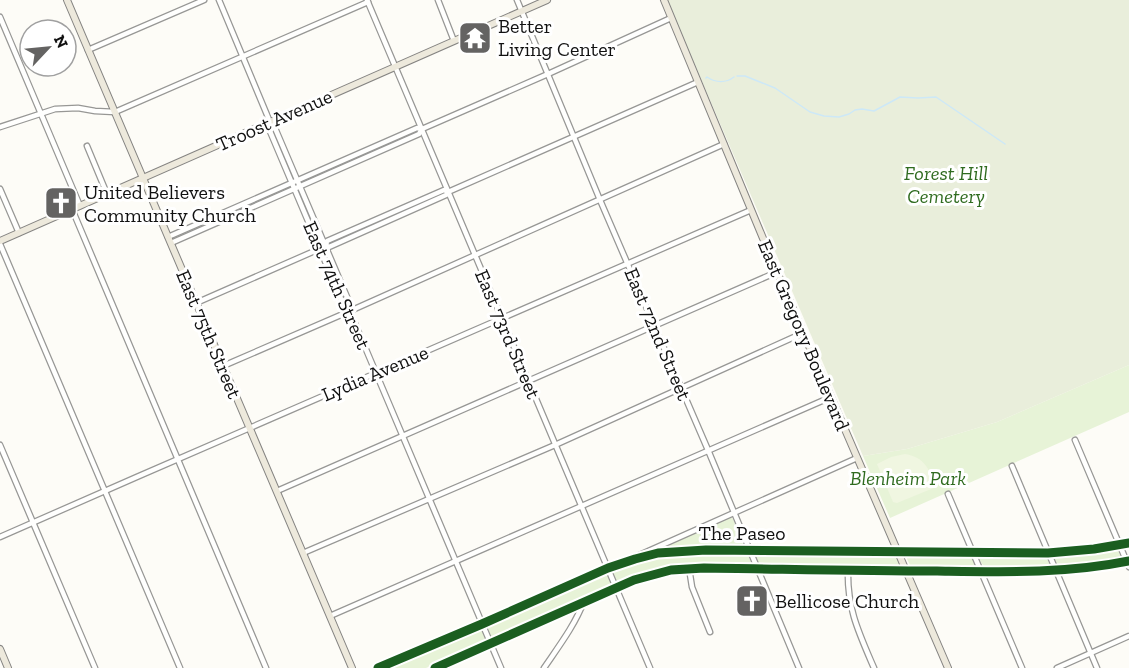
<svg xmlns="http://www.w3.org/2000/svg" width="1129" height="668" font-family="'Zilla Slab',serif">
	<rect width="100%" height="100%" fill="#fdfcf7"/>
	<g fill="#e7f3d7">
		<polygon points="290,186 291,188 180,238 178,236"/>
		<polygon points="1129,365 1129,412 890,518 863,456 907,449 997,422"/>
		<polygon points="730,517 733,519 743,544 742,546 680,546 664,548 665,545"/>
		<polygon points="1116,549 1118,550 1121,557 1119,560 1092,564 1061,567 1057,565 1054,559 1057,556"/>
		<path d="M743,553L748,555L751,562L750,565L680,566L655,570L619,582C614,580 612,573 615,569C657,554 699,553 743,553Z"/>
		<polygon points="756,554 893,555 897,557 900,565 897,567 761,565 758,564 755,556"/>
		<polygon points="912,555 969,556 972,558 976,565 974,568 971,568 913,567 910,565 907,559 908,556"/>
		<polygon points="982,556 1045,556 1048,560 1050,566 1048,568 986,568 982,564 979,559"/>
		<polygon points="603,572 607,574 611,582 609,588 497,637 491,637 487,625"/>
		<polygon points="478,627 481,628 485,639 484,642 426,668 385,668"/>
	</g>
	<polygon fill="#e9eedb" points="667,0 1129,0 1129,365 997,422 907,449 863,456"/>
	<path fill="#f0f6e1" d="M905,454C926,458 928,468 936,487L897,503L893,502L877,464L891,457Z"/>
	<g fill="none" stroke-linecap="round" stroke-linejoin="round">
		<g stroke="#cde8f7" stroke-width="1.5">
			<polyline points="737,76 745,76 775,88 810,112 824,116 839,117 849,114 855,110 862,109 874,111 900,97 918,98 936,97 1005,144"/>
			<path d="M706,78L707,77C716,83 726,83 734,77"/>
		</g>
		<defs>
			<g id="minor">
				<polyline points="219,0 270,122 269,129 344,306 351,314 501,668"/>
				<polyline points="367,0 650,668"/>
				<polyline points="438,0 454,41"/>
				<polyline points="517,0 600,200 708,450 799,668"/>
				<polyline points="0,17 80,206"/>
				<polyline points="88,50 204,0"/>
				<polyline points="270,122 275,128 350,304 350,311"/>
				<polyline points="0,127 55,109 78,108 95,111 115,112 368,2"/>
				<polyline points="87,146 107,194"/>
				<polyline points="0,189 19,233"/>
				<polyline points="72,209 266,668"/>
				<polyline points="168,237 417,128 422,129"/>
				<polyline points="171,243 419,134 422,129 548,74 671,18"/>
				<polyline points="0,244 180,668"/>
				<polyline points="326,246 327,241 444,190 448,192"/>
				<polyline points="196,303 326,246 329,247 446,195 448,192 698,82"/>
				<polyline points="223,366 350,311 724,144"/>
				<polyline points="1075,440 1129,567"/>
				<polyline points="0,445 95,668"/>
				<polyline points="1012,466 1097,668"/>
				<polyline points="277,491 777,272"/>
				<polyline points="948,494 1022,668"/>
				<path d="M0,537C250,427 501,319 751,210"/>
				<polyline points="303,553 555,445 803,333"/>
				<polyline points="635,557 857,458"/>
				<polyline points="689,568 692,587 710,632"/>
				<path d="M848,570C847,609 859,633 874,668"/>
				<polyline points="330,616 831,397"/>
				<path d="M544,668C559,646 575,625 584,601"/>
				<polyline points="1057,668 1129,636"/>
			</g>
			<g id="major">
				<polyline points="67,0 352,668"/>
				<polyline points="664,0 777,272 948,668"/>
				<polyline points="0,241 547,0"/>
				<polyline points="0,649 8,668"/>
				<polyline points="378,668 482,624 608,568 635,559 658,553 706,550 1048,553 1094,549 1129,543"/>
				<path d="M435,668L634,580L671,570L704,568C782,569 860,571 937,571C1001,572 1066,574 1129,561"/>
			</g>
		</defs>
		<use href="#minor" stroke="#979795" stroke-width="7"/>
		<use href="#major" stroke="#858482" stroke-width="8"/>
		<use href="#minor" stroke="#fffffe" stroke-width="4.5"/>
		<use href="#major" stroke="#ede9dc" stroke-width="6"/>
		<defs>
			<g id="cycleway">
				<polyline points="378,668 482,624 608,568 635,559 658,553 706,550 1048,553 1094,549 1129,543"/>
				<path d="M435,668L634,580L671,570L704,568C782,569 860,571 937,571C1001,572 1066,574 1129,561"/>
			</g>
		</defs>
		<use href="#cycleway" stroke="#fff" stroke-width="13"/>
		<use href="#cycleway" stroke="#1b5e20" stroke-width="9"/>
	</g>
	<defs>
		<symbol id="temple-square" viewBox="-11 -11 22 22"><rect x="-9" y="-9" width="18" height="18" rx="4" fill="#646362" stroke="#fff"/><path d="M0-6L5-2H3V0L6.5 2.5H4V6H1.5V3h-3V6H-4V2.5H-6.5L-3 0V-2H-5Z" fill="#fff"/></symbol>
		<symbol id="church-square" viewBox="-11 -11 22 22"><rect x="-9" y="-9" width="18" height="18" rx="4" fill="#646362" stroke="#fff"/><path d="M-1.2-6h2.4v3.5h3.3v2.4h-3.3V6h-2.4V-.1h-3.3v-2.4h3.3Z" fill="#fff"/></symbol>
	</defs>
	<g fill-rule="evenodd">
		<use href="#temple-square" x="456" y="19" width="38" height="38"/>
		<use href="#church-square" x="42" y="184" width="38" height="38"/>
		<use href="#church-square" x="733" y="582" width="38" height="38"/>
	</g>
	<g text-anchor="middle" stroke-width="6" stroke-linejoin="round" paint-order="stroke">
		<g font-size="20" fill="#111" stroke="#fff" text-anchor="start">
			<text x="498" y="33">Better<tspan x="498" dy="23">Living Center</tspan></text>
			<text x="84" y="199">United Believers<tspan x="84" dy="23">Community Church</tspan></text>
			<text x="775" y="608">Bellicose Church</text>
		</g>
		<g font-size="20" fill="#111" stroke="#fff">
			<text transform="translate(274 120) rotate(-24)" y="7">Troost Avenue</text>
			<text transform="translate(337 285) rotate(66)" y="7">East 74th Street</text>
			<text transform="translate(209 334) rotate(67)" y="7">East 75th Street</text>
			<text transform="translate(508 334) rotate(67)" y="7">East 73rd Street</text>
			<text transform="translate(658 334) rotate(67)" y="7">East 72nd Street</text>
			<text transform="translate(804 335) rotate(67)" y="7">East Gregory Boulevard</text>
			<text transform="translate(375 373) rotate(-23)" y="7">Lydia Avenue</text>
			<text x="742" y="540">The Paseo</text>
		</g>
		<g font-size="20" font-style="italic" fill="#2f6b1f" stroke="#fff">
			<text x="946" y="180">Forest Hill<tspan x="946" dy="23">Cemetery</tspan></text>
			<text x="908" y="485">Blenheim Park</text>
		</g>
	</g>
	<g transform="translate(48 48) rotate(64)"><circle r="28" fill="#ffffff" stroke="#a0a0a0" stroke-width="1.5"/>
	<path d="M0-4.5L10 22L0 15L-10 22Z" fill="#646362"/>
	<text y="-9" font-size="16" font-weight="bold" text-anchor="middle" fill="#111111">N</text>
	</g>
</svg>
